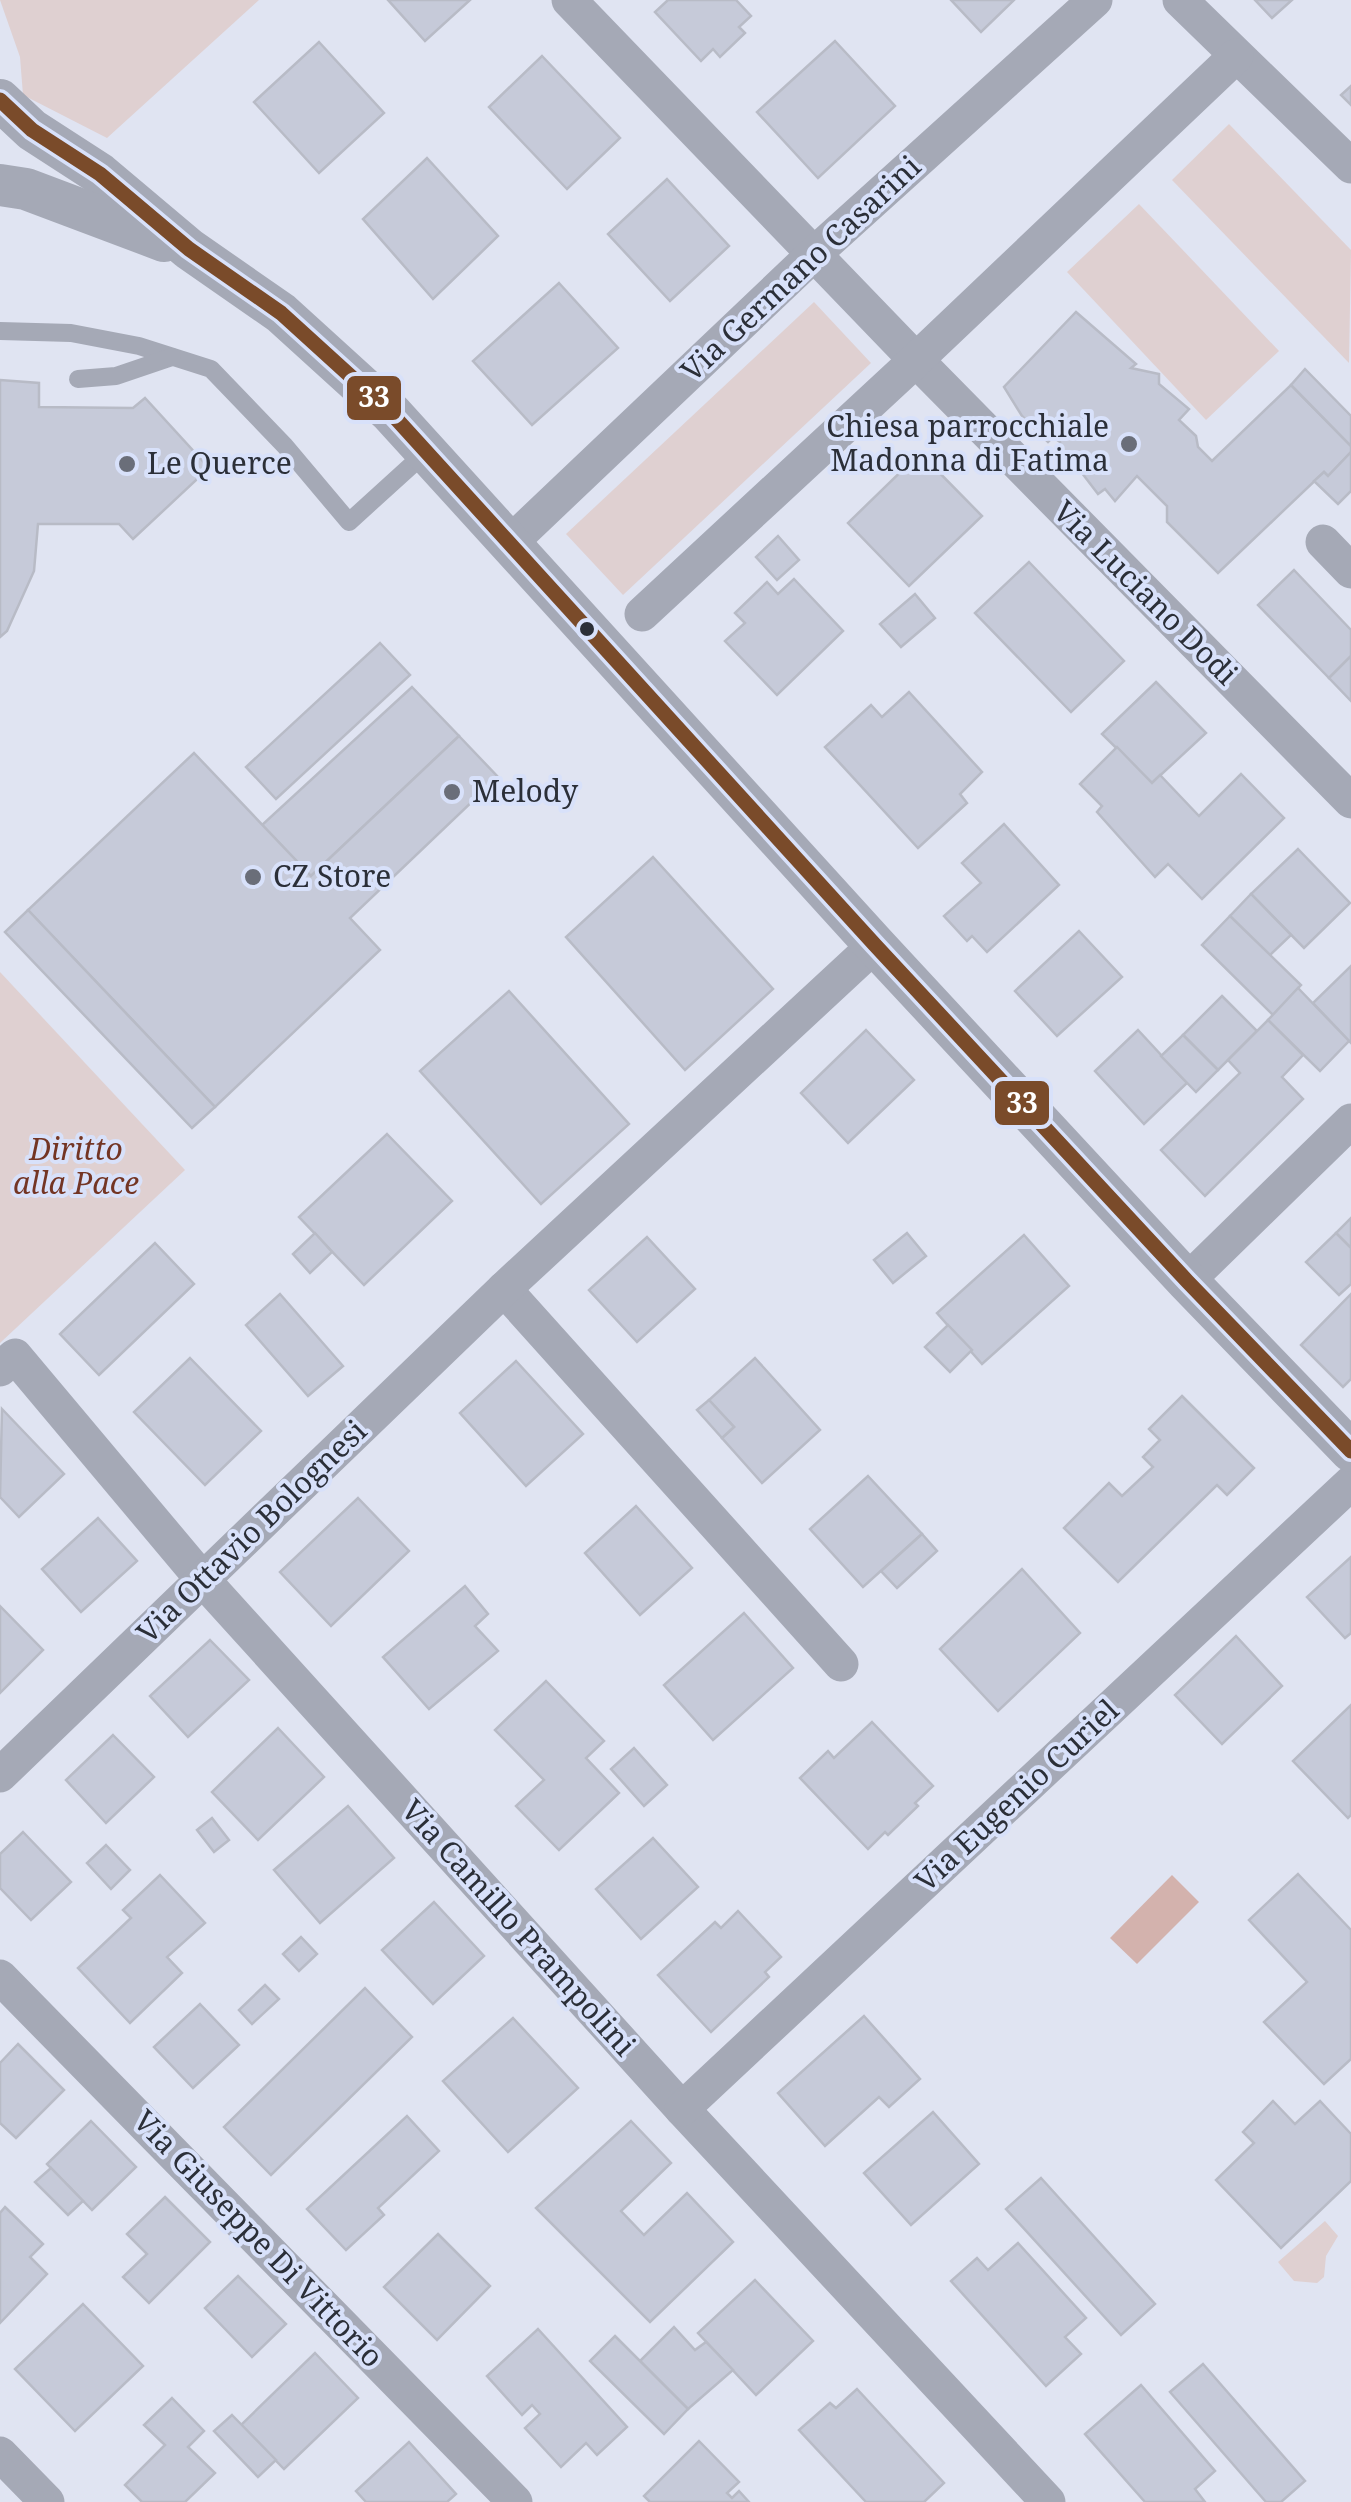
<svg xmlns="http://www.w3.org/2000/svg" width="1351" height="2502" font-family="'Noto Serif',serif">
	<rect width="100%" height="100%" fill="#e0e4f2"/>
	<g fill="#dfd0d1">
		<polygon points="0,0 259,0 107,138 23,95 20,57"/>
		<polygon points="1229,124 1351,250 1349,363 1172,180"/>
		<polygon points="1139,204 1279,351 1206,420 1067,272"/>
		<polygon points="814,302 871,363 623,595 566,534"/>
		<polygon points="0,972 185,1170 0,1343"/>
		<polygon points="1325,2221 1338,2236 1326,2256 1324,2277 1317,2283 1294,2281 1278,2262"/>
	</g>
	<polygon fill="#d3b2ad" points="1172,1875 1199,1902 1137,1964 1110,1938"/>
	<g fill="#c6cad9" stroke="#b8bbc6" stroke-width="2.5">
		<polygon points="388,0 470,0 425,41"/>
		<polygon points="668,0 736,0 751,16 739,27 745,33 720,57 713,49 701,61 655,12"/>
		<polygon points="951,0 1014,0 981,32"/>
		<polygon points="1255,0 1292,0 1272,18"/>
		<polygon points="835,41 895,106 818,178 757,112"/>
		<polygon points="319,42 384,113 319,173 254,102"/>
		<polygon points="542,56 620,138 567,189 489,107"/>
		<polygon points="1351,86 1351,105 1341,95"/>
		<polygon points="427,158 498,236 433,299 363,219"/>
		<polygon points="667,179 729,246 670,301 608,234"/>
		<polygon points="559,283 618,348 532,425 473,361"/>
		<polygon points="1076,312 1136,364 1131,368 1159,374 1159,384 1189,409 1179,420 1196,436 1198,447 1212,461 1291,385 1351,446 1351,452 1328,476 1324,472 1218,573 1167,522 1167,506 1137,476 1115,501 1105,489 1098,494 1072,460 1064,462 1060,442 1053,437 1048,442 1022,416 1004,387"/>
		<polygon points="1305,369 1351,416 1351,446 1291,385"/>
		<polygon points="0,380 39,383 39,407 133,408 145,398 209,468 133,539 119,524 38,524 34,571 7,631 0,637"/>
		<polygon points="1351,452 1351,491 1338,504 1314,481 1324,472 1328,476"/>
		<polygon points="920,453 982,516 909,586 848,523"/>
		<polygon points="778,536 799,560 777,580 756,557"/>
		<polygon points="1029,562 1124,661 1071,712 975,613"/>
		<polygon points="1294,570 1351,630 1351,656 1329,678 1258,605"/>
		<polygon points="794,579 843,631 777,695 725,641 745,623 735,613 767,582 778,594"/>
		<polygon points="915,594 935,618 901,647 880,624"/>
		<polygon points="380,643 410,675 276,799 246,767"/>
		<polygon points="1351,656 1351,701 1329,678"/>
		<polygon points="1156,682 1206,733 1152,783 1102,734"/>
		<polygon points="412,687 459,736 311,876 262,825"/>
		<polygon points="909,692 982,772 960,794 967,803 918,848 825,747 871,705 882,717"/>
		<polygon points="459,736 498,777 350,918 380,950 215,1107 28,910 194,753 311,876"/>
		<polygon points="1117,747 1152,783 1160,775 1199,816 1241,774 1284,818 1202,899 1168,864 1155,877 1097,812 1102,806 1080,784"/>
		<polygon points="1004,824 1059,885 987,952 972,936 967,941 944,916 981,883 962,863"/>
		<polygon points="1298,849 1350,903 1304,948 1251,894"/>
		<polygon points="653,857 773,989 685,1070 566,937"/>
		<polygon points="1251,894 1291,935 1269,956 1230,916"/>
		<polygon points="28,910 215,1107 192,1128 5,932"/>
		<polygon points="1230,916 1301,985 1273,1015 1202,945"/>
		<polygon points="1079,931 1122,977 1057,1036 1015,991"/>
		<polygon points="1351,966 1351,1043 1313,1003"/>
		<polygon points="1298,988 1349,1041 1320,1071 1268,1020"/>
		<polygon points="509,991 629,1124 541,1204 420,1071"/>
		<polygon points="1222,996 1257,1031 1218,1070 1183,1035"/>
		<polygon points="1268,1020 1303,1055 1282,1077 1303,1099 1205,1196 1161,1150 1240,1073 1228,1060"/>
		<polygon points="866,1030 914,1080 848,1143 801,1093"/>
		<polygon points="1138,1030 1187,1083 1144,1124 1095,1071"/>
		<polygon points="1183,1035 1218,1070 1196,1092 1161,1056"/>
		<polygon points="387,1134 452,1201 364,1285 299,1217"/>
		<polygon points="1351,1218 1351,1248 1336,1233"/>
		<polygon points="315,1233 332,1252 310,1273 293,1254"/>
		<polygon points="907,1233 926,1256 893,1283 874,1260"/>
		<polygon points="1336,1233 1351,1248 1351,1284 1339,1295 1306,1262"/>
		<polygon points="1024,1235 1069,1286 982,1364 937,1313"/>
		<polygon points="647,1237 695,1289 637,1342 589,1290"/>
		<polygon points="155,1243 194,1284 99,1375 60,1334"/>
		<polygon points="280,1294 343,1366 308,1396 246,1325"/>
		<polygon points="1351,1294 1351,1379 1343,1387 1301,1345"/>
		<polygon points="948,1325 972,1350 950,1372 925,1347"/>
		<polygon points="190,1358 261,1431 205,1485 134,1412"/>
		<polygon points="755,1358 820,1430 762,1483 722,1438 734,1427 709,1400"/>
		<polygon points="516,1361 583,1434 526,1486 460,1413"/>
		<polygon points="1182,1396 1254,1468 1227,1495 1217,1485 1118,1582 1064,1528 1109,1483 1122,1496 1153,1467 1143,1457 1160,1440 1149,1429"/>
		<polygon points="709,1400 734,1427 722,1438 697,1410"/>
		<polygon points="2,1409 64,1474 19,1517 0,1497"/>
		<polygon points="868,1476 922,1534 863,1587 810,1529"/>
		<polygon points="358,1498 409,1551 331,1626 280,1572"/>
		<polygon points="636,1506 692,1568 640,1615 585,1553"/>
		<polygon points="98,1518 137,1561 81,1612 42,1569"/>
		<polygon points="922,1534 937,1551 897,1588 881,1571"/>
		<polygon points="1351,1557 1351,1633 1345,1638 1307,1597"/>
		<polygon points="1022,1569 1080,1633 998,1711 940,1649"/>
		<polygon points="465,1586 488,1614 475,1626 498,1651 429,1709 383,1657"/>
		<polygon points="0,1606 43,1650 0,1693"/>
		<polygon points="744,1613 793,1668 713,1740 664,1685"/>
		<polygon points="1236,1636 1282,1686 1222,1744 1175,1695"/>
		<polygon points="210,1640 249,1680 188,1737 150,1696"/>
		<polygon points="546,1681 604,1741 586,1758 619,1793 559,1850 516,1806 544,1780 495,1730"/>
		<polygon points="1351,1705 1351,1815 1348,1818 1293,1761"/>
		<polygon points="872,1722 933,1786 915,1803 918,1806 888,1835 885,1832 868,1849 800,1778 828,1751 834,1758"/>
		<polygon points="278,1728 324,1777 258,1840 212,1792"/>
		<polygon points="113,1735 154,1777 106,1823 66,1780"/>
		<polygon points="634,1748 667,1785 644,1806 611,1769"/>
		<polygon points="348,1806 394,1858 320,1923 274,1870"/>
		<polygon points="212,1818 229,1840 214,1852 197,1830"/>
		<polygon points="23,1832 71,1882 31,1920 0,1888 0,1854"/>
		<polygon points="653,1838 698,1887 641,1939 596,1889"/>
		<polygon points="106,1845 130,1870 111,1889 87,1863"/>
		<polygon points="1298,1874 1351,1930 1351,2059 1324,2084 1264,2022 1307,1982 1249,1920"/>
		<polygon points="160,1875 205,1923 167,1957 182,1973 130,2023 78,1968 131,1918 123,1910"/>
		<polygon points="434,1902 484,1956 433,2004 382,1950"/>
		<polygon points="738,1911 781,1957 765,1972 769,1977 711,2032 658,1975 715,1922 721,1928"/>
		<polygon points="301,1937 317,1954 299,1971 283,1954"/>
		<polygon points="265,1985 279,1999 252,2024 239,2010"/>
		<polygon points="365,1988 412,2037 271,2175 224,2127"/>
		<polygon points="200,2004 239,2045 193,2088 154,2047"/>
		<polygon points="864,2016 920,2079 889,2107 879,2097 825,2146 778,2093"/>
		<polygon points="513,2018 578,2088 508,2152 443,2081"/>
		<polygon points="18,2044 64,2090 16,2138 0,2123 0,2063"/>
		<polygon points="1273,2101 1295,2124 1320,2101 1351,2134 1351,2181 1281,2248 1216,2180 1254,2143 1243,2132"/>
		<polygon points="933,2112 979,2164 911,2225 864,2173"/>
		<polygon points="407,2116 439,2151 378,2208 384,2215 346,2250 307,2209"/>
		<polygon points="91,2121 136,2167 92,2210 47,2164"/>
		<polygon points="631,2121 671,2163 621,2211 644,2235 687,2193 733,2242 650,2322 536,2208"/>
		<polygon points="51,2168 83,2201 68,2215 35,2182"/>
		<polygon points="1041,2178 1155,2304 1121,2335 1006,2209"/>
		<polygon points="165,2197 210,2242 149,2303 123,2277 147,2254 127,2234"/>
		<polygon points="5,2207 43,2244 30,2257 47,2274 0,2323 0,2213"/>
		<polygon points="438,2234 490,2286 437,2340 384,2287"/>
		<polygon points="1018,2243 1086,2318 1065,2337 1081,2354 1046,2386 951,2281 977,2258 988,2270"/>
		<polygon points="238,2276 286,2324 252,2357 205,2308"/>
		<polygon points="755,2280 813,2341 756,2395 698,2333"/>
		<polygon points="83,2304 143,2366 75,2431 15,2369"/>
		<polygon points="674,2327 695,2350 706,2342 733,2370 688,2409 640,2361"/>
		<polygon points="538,2329 627,2427 597,2455 586,2443 561,2467 525,2428 540,2414 532,2405 522,2415 487,2376"/>
		<polygon points="615,2336 688,2409 664,2434 590,2361"/>
		<polygon points="315,2353 358,2398 284,2469 241,2425"/>
		<polygon points="1203,2364 1305,2481 1281,2502 1266,2502 1170,2392"/>
		<polygon points="1141,2385 1215,2471 1195,2489 1205,2502 1145,2502 1085,2434"/>
		<polygon points="857,2389 944,2483 924,2502 866,2502 799,2430 830,2403 836,2408"/>
		<polygon points="172,2398 204,2431 188,2447 215,2473 185,2502 142,2502 125,2485 165,2445 144,2425"/>
		<polygon points="232,2415 276,2460 258,2477 214,2431"/>
		<polygon points="699,2441 739,2482 727,2493 732,2498 739,2491 749,2502 650,2502 644,2496"/>
		<polygon points="409,2442 456,2494 447,2502 366,2502 356,2491"/>
	</g>
	<g fill="none" stroke-linecap="round" stroke-linejoin="round">
		<g stroke="#a5a9b6" stroke-width="18">
			<polyline points="0,331 71,333 139,346 211,369 285,446 349,522 425,453"/>
			<polyline points="78,379 116,376 172,357"/>
		</g>
		<g stroke="#a5a9b6" stroke-width="35">
			<polyline points="569,0 916,360 1351,801"/>
			<polyline points="1180,0 1351,166"/>
			<polyline points="511,542 814,254 1095,0"/>
			<polyline points="1323,542 1351,571"/>
			<polyline points="642,614 916,360 1236,56"/>
			<polyline points="1187,1281 1351,1121"/>
			<polyline points="504,1289 841,1664"/>
			<polyline points="0,1369 15,1356 203,1580 682,2109 1048,2502"/>
			<polyline points="0,1775 504,1289 875,945"/>
			<polyline points="0,1977 515,2502"/>
			<polyline points="682,2109 1351,1483"/>
			<polyline points="0,2454 47,2502"/>
		</g>
		<g stroke="#a5a9b6" stroke-width="42">
			<polyline points="0,100 32,130 100,174 189,249 281,313 391,413 875,945 1187,1281 1351,1451"/>
			<polyline points="0,185 26,189 164,241"/>
		</g>
		<defs>
			<polyline id="bus-1" points="0,100 32,130 100,174 189,249 281,313 391,413 875,945 1187,1281 1351,1451"/>
		</defs>
		<use href="#bus-1" stroke="#d8e1fa" stroke-width="22"/>
		<use href="#bus-1" stroke="#7a4b2a" stroke-width="15"/>
	</g>
	<g fill="#6a6e79" stroke="#d8e1fa" stroke-width="4">
		<circle cx="1129" cy="444" r="10"/>
		<circle cx="127" cy="464" r="10"/>
		<circle cx="452" cy="792" r="10"/>
		<circle cx="253" cy="877" r="10"/>
	</g>
	<circle fill="#2b2f38" stroke="#d8e1fa" stroke-width="4" cx="587" cy="629" r="9"/>
	<g text-anchor="middle" stroke-width="8" stroke-linejoin="round" paint-order="stroke">
		<g font-size="30" fill="#2b2f38" stroke="#d8e1fa">
			<text transform="translate(801 269) rotate(-43)" y="10">Via Germano Casarini</text>
			<text transform="translate(1145 593) rotate(45)" y="10">Via Luciano Dodi</text>
			<text transform="translate(252 1532) rotate(-44)" y="10">Via Ottavio Bolognesi</text>
			<text transform="translate(1017 1796) rotate(-43)" y="10">Via Eugenio Curiel</text>
			<text transform="translate(518 1928) rotate(48)" y="10">Via Camillo Prampolini</text>
			<text transform="translate(258 2239) rotate(46)" y="10">Via Giuseppe Di Vittorio</text>
		</g>
		<g font-size="30" fill="#2b2f38" stroke="#d8e1fa" text-anchor="start">
			<text x="1109" y="437" text-anchor="end">Chiesa parrocchiale<tspan x="1109" dy="34">Madonna di Fatima</tspan></text>
			<text x="147" y="474">Le Querce</text>
			<text x="472" y="802">Melody</text>
			<text x="273" y="887">CZ Store</text>
		</g>
		<g font-size="30" font-style="italic" fill="#733524" stroke="#d8e1fa">
			<text x="76" y="1160">Diritto<tspan x="76" dy="34">alla Pace</tspan></text>
		</g>
	</g>
	<g stroke="#d8e1fa" stroke-width="4">
		<rect x="345" y="374" width="58" height="48" rx="10" fill="#7a4b2a"/>
		<rect x="993" y="1079" width="58" height="48" rx="10" fill="#7a4b2a"/>
	</g>
	<g font-size="28" text-anchor="middle" font-weight="bold" fill="#fff">
		<text x="374" y="407">33</text>
		<text x="1022" y="1113">33</text>
	</g>
</svg>
